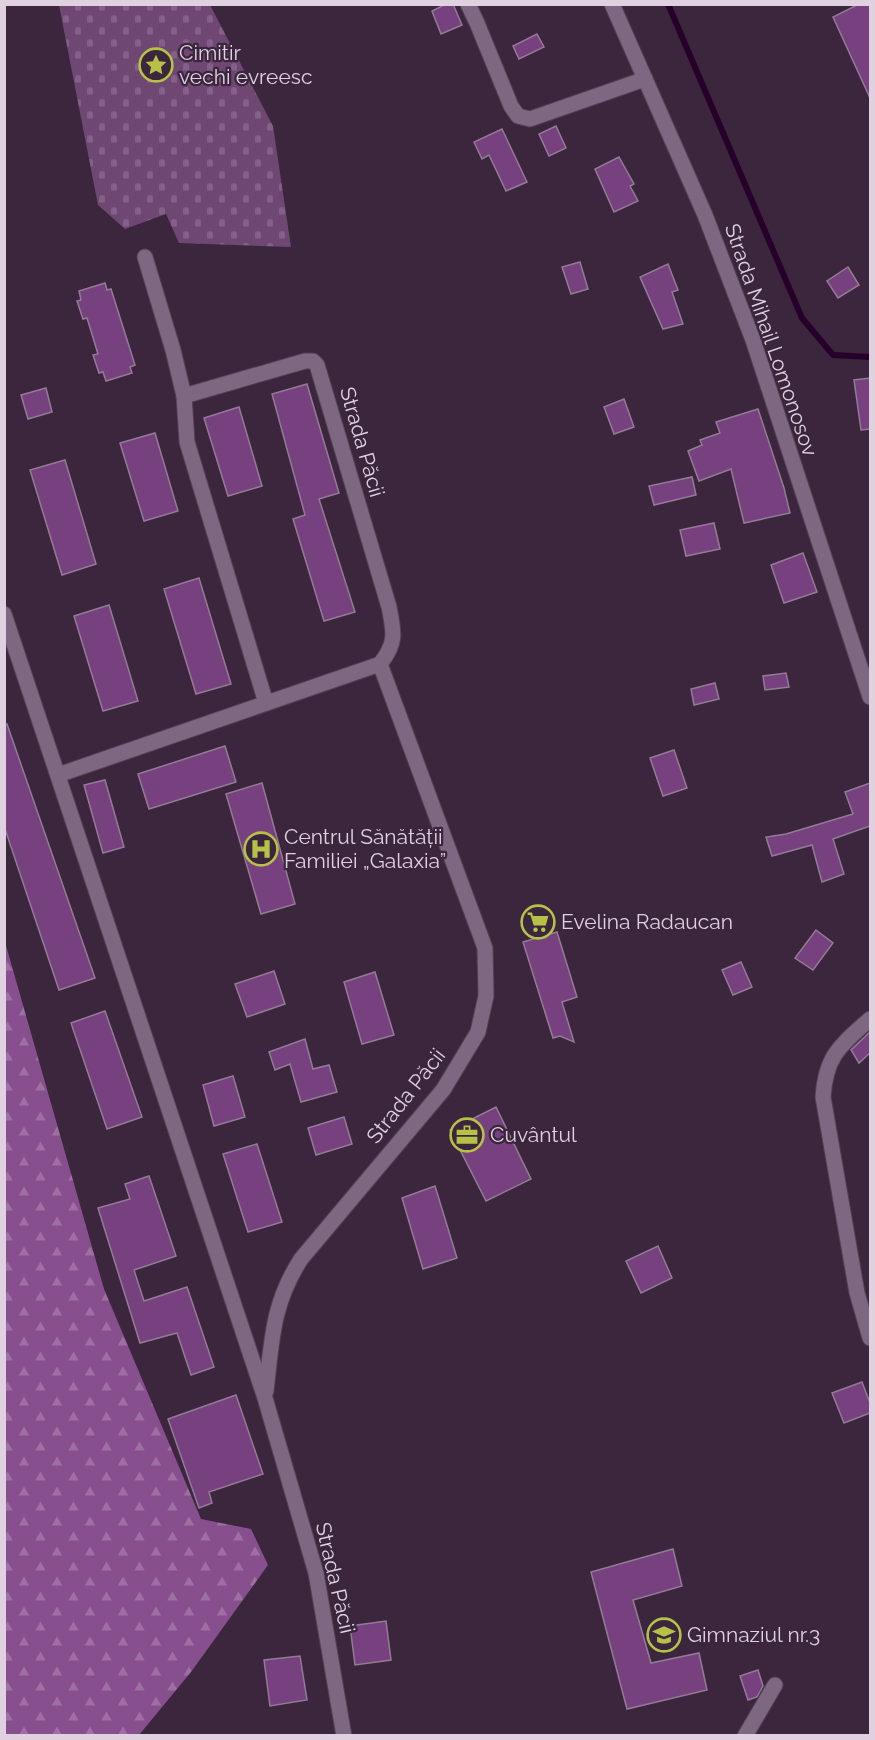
<svg xmlns="http://www.w3.org/2000/svg" width="875" height="1740" font-family="Raleway,sans-serif">
	<defs>
		<pattern id="forest-firs" width="22" height="20" patternUnits="userSpaceOnUse" patternTransform="scale(1.5)"><rect width="22" height="20" fill="#884f8e"/><path d="M5 1l3.5 6h-7zM16 11l3.5 6h-7z" fill="#9e6fa3"/></pattern>
		<pattern id="cemetery-stones" width="16" height="16" patternUnits="userSpaceOnUse" patternTransform="scale(1.5)"><rect width="16" height="16" fill="#6f4773"/><path d="M2 7V4a2 2 0 0 1 4 0v3zM10 15v-3a2 2 0 0 1 4 0v3z" fill="#836087"/></pattern>
	</defs>
	<rect width="100%" height="100%" fill="#3b263d"/>
	<polygon fill="url(#forest-firs)" points="5,942 104,1289 201,1519 251,1529 268,1565 191,1672 139,1735 5,1735"/>
	<polygon fill="url(#cemetery-stones)" points="59,5 210,5 273,126 291,247 179,243 166,214 125,229 98,205"/>
	<g fill="none" stroke-linecap="round" stroke-linejoin="round">
		<polyline stroke="#26002b" stroke-width="6" points="668,4 802,318 833,355 870,357"/>
	</g>
	<g fill="#77407e" stroke="#937b96" stroke-width="1.5">
		<polygon points="446,4 453,4 462,25 441,34 432,11"/>
		<polygon points="859,4 870,4 870,98 833,17"/>
		<polygon points="537,34 544,47 519,59 513,46"/>
		<polygon points="556,126 566,148 549,156 539,134"/>
		<polygon points="502,129 527,182 506,191 489,155 482,159 474,142"/>
		<polygon points="619,157 634,184 630,186 638,201 614,212 595,169"/>
		<polygon points="580,262 588,289 571,294 562,267"/>
		<polygon points="668,264 678,290 672,292 683,324 663,329 640,277"/>
		<polygon points="848,267 859,285 838,298 827,281"/>
		<polygon points="105,283 107,290 111,289 135,365 130,367 132,373 106,381 103,372 99,373 93,355 98,354 87,318 83,319 77,301 81,300 79,291"/>
		<polygon points="870,378 870,429 861,430 854,380"/>
		<polygon points="307,384 339,493 319,499 355,612 324,621 293,519 305,515 272,394"/>
		<polygon points="46,388 52,412 28,419 21,395"/>
		<polygon points="624,399 634,427 614,434 604,407"/>
		<polygon points="239,407 262,486 228,496 204,418"/>
		<polygon points="758,409 784,488 790,513 744,523 731,469 699,481 688,451 702,445 700,440 720,433 716,422"/>
		<polygon points="155,433 178,511 144,521 120,443"/>
		<polygon points="65,460 96,564 62,575 30,470"/>
		<polygon points="692,477 696,495 654,505 649,486"/>
		<polygon points="714,523 720,549 686,556 680,530"/>
		<polygon points="803,553 817,592 784,603 771,565"/>
		<polygon points="199,578 231,684 196,694 164,589"/>
		<polygon points="109,605 138,701 103,711 74,616"/>
		<polygon points="786,673 789,687 765,690 763,676"/>
		<polygon points="715,683 719,699 694,705 691,689"/>
		<polygon points="7,724 95,978 59,990 4,826 4,725"/>
		<polygon points="225,746 236,782 149,809 138,774"/>
		<polygon points="674,750 687,788 663,796 650,758"/>
		<polygon points="105,780 124,847 103,853 84,785"/>
		<polygon points="262,783 295,904 261,914 226,794"/>
		<polygon points="870,783 870,826 833,839 844,874 822,882 812,845 772,856 766,837 786,834 853,814 845,792"/>
		<polygon points="816,930 833,943 813,970 795,958"/>
		<polygon points="557,932 577,997 562,1002 574,1042 560,1036 553,1038 523,942"/>
		<polygon points="741,962 752,987 733,995 722,970"/>
		<polygon points="274,971 285,1004 247,1017 235,984"/>
		<polygon points="375,972 394,1035 362,1044 344,982"/>
		<polygon points="105,1011 142,1117 107,1129 71,1023"/>
		<polygon points="870,1032 870,1053 859,1063 851,1050"/>
		<polygon points="305,1039 313,1069 329,1065 337,1092 301,1102 290,1064 275,1070 269,1052"/>
		<polygon points="233,1076 245,1117 214,1126 203,1085"/>
		<polygon points="496,1107 531,1179 486,1201 450,1130"/>
		<polygon points="344,1117 352,1144 316,1155 308,1128"/>
		<polygon points="257,1144 282,1222 248,1232 223,1154"/>
		<polygon points="149,1176 176,1256 134,1270 144,1301 187,1287 214,1367 191,1375 177,1333 140,1343 98,1208 130,1199 125,1184"/>
		<polygon points="435,1186 457,1258 423,1269 402,1198"/>
		<polygon points="658,1246 672,1278 641,1293 626,1261"/>
		<polygon points="862,1382 870,1403 870,1413 844,1423 832,1393"/>
		<polygon points="236,1395 263,1474 209,1492 212,1503 199,1508 168,1419"/>
		<polygon points="673,1549 682,1586 633,1600 651,1663 699,1653 707,1690 627,1709 591,1572"/>
		<polygon points="386,1621 391,1660 355,1665 350,1626"/>
		<polygon points="300,1656 307,1700 270,1706 264,1660"/>
		<polygon points="758,1670 763,1686 757,1697 748,1700 740,1676"/>
	</g>
	<g fill="none" stroke-linecap="round" stroke-linejoin="round">
		<defs>
			<g id="minor">
				<polyline points="468,4 477,23 511,106 518,116 530,119 645,79"/>
				<polyline points="612,4 705,215 753,340 870,697"/>
				<polyline points="145,257 173,350 184,396 187,442 266,703"/>
				<path d="M184,396L305,361H313L317,365L389,607C394,632 397,643 380,664"/>
				<polyline points="4,614 265,1398 316,1573 344,1736"/>
				<path d="M58,775L380,664L485,948L486,996L478,1032L443,1090L301,1259C272,1304 272,1340 266,1391"/>
				<path d="M870,1019C840,1046 826,1055 823,1097L857,1293L870,1338"/>
				<polyline points="745,1736 775,1685"/>
			</g>
		</defs>
		<use href="#minor" stroke="#524154" stroke-width="17"/>
		<use href="#minor" stroke="#7e6781" stroke-width="15"/>
	</g>
	<defs>
		<symbol id="sight-ring" viewBox="-11 -11 22 22"><circle r="9.5" fill="#3b263d" stroke="#b8c147" stroke-width="1.5"/><path d="M0-6L1.8-2.2L6-1.7L2.9 1.2L3.7 5.4L0 3.3L-3.7 5.4L-2.9 1.2L-6-1.7L-1.8-2.2Z" fill="#b8c147"/></symbol>
		<symbol id="hospital-ring" viewBox="-11 -11 22 22"><circle r="9.5" fill="#3b263d" stroke="#b8c147" stroke-width="1.5"/><path d="M-5-5h3v3.5h4V-5h3V5h-3V1.5h-4V5h-3Z" fill="#b8c147"/></symbol>
		<symbol id="supermarket-ring" viewBox="-11 -11 22 22"><circle r="9.5" fill="#3b263d" stroke="#b8c147" stroke-width="1.5"/><path d="M-6-5.5h2.5l.6 2H6L4.5 2H-2.5L-4.4-4H-6ZM-1.5 3.2a1.3 1.3 0 1 0 .1 0ZM3 3.2a1.3 1.3 0 1 0 .1 0Z" fill="#b8c147"/></symbol>
		<symbol id="office-ring" viewBox="-11 -11 22 22"><circle r="9.5" fill="#3b263d" stroke="#b8c147" stroke-width="1.5"/><path d="M-6-3h4V-5.5h4V-3h4V5H-6ZM-1-4.5V-3h2v-1.5ZM-6 0V1H6V0Z" fill="#b8c147"/></symbol>
		<symbol id="school-ring" viewBox="-11 -11 22 22"><circle r="9.5" fill="#3b263d" stroke="#b8c147" stroke-width="1.5"/><path d="M0-5L7-2L0 1L-7-2ZM-4 1L0 2.5L4 1V4Q0 6-4 4Z" fill="#b8c147"/></symbol>
	</defs>
	<g fill-rule="evenodd">
		<use href="#sight-ring" x="137" y="46" width="38" height="38"/>
		<use href="#hospital-ring" x="242" y="830" width="38" height="38"/>
		<use href="#supermarket-ring" x="519" y="903" width="38" height="38"/>
		<use href="#office-ring" x="448" y="1116" width="38" height="38"/>
		<use href="#school-ring" x="645" y="1616" width="38" height="38"/>
	</g>
	<g text-anchor="middle" stroke-width="4.5" stroke-linejoin="round" paint-order="stroke">
		<g font-size="21" fill="#dfd1e0" stroke="#3b263d" text-anchor="start">
			<text x="179" y="60">Cimitir<tspan x="179" dy="24">vechi evreesc</tspan></text>
			<text x="284" y="844">Centrul Sănătății<tspan x="284" dy="24">Familiei „Galaxia”</tspan></text>
			<text x="561" y="929">Evelina Radaucan</text>
			<text x="490" y="1142">Cuvântul</text>
			<text x="687" y="1642">Gimnaziul nr.3</text>
		</g>
		<g font-size="21" fill="#dfd1e0" stroke="#3b263d">
			<text transform="translate(771 340) rotate(71)" y="7">Strada Mihail Lomonosov</text>
			<text transform="translate(362 442) rotate(74)" y="7">Strada Păcii</text>
			<text transform="translate(406 1096) rotate(-52)" y="7">Strada Păcii</text>
			<text transform="translate(335 1578) rotate(77)" y="7">Strada Păcii</text>
		</g>
	</g>
	<rect width="875" height="1740" fill="none" stroke="#dfd1e0" stroke-width="12"/>
</svg>
